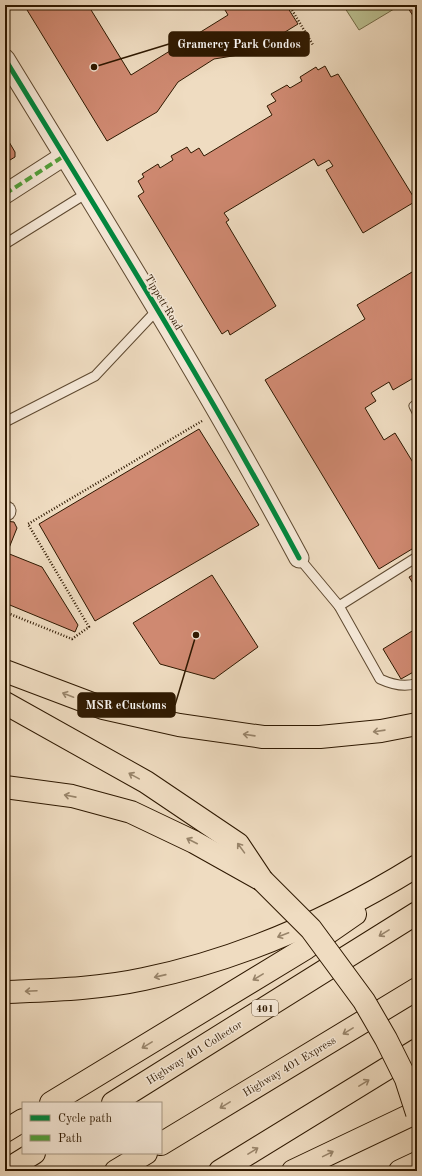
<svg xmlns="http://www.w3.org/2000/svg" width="422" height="1176" font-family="'Old Standard TT',serif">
	<rect width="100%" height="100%" fill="#efdcc1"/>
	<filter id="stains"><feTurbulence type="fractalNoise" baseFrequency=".005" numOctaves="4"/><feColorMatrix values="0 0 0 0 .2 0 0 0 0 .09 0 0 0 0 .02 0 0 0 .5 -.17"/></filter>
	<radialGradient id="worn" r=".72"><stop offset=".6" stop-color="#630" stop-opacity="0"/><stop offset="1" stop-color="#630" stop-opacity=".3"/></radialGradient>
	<polygon fill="#bbc091" stroke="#746c48" points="343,5 399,5 399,6 359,30"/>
	<g fill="#cf8971" stroke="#2e1800">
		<polygon points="24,5 88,5 131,75 228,15 222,5 286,5 298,24 251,53 214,59 178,82 157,112 107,141"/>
		<polygon points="406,5 417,5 417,22"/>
		<polygon points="325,66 331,77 338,74 416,201 363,233 326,170 333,166 329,160 318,166 314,159 224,213 229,220 226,222 276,306 230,335 228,330 222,334 138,196 144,192 138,181 144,177 142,174 158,164 160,168 173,160 171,156 187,147 191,153 199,148 204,156 272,115 267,106 276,101 271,94 287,85 290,88 302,81 300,77 316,67 318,70"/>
		<polygon points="5,135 15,152 15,157 5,163"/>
		<polygon points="417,269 417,376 393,390 389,382 371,393 376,401 365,408 384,440 395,433 417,469 417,546 379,569 265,380 365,319 357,305"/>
		<polygon points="199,429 259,525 95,621 39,524"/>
		<polygon points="5,521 14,522 17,528 7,553 42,567 78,625 75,632 5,603"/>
		<polygon points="417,573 417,590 409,577"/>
		<polygon points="212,575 258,647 214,679 160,664 133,623"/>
		<polygon points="417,628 417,670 401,679 383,649"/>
	</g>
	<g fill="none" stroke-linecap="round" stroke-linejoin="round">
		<defs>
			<g id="lane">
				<polyline points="5,244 87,193"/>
				<polyline points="417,404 414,406 417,412"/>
				<polyline points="5,422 95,376 157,310"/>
				<path d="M299,558L339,606L380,679C391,684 405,688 417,683"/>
				<polyline points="339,606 417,557"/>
			</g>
			<g id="street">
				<path d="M5,59C106,224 208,388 299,558"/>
				<polyline points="5,194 64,156"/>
				<polyline points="5,511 6,511"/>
			</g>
			<g id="highway">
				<polyline points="5,671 103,708 179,725 263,737 320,737 381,731 417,724"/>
				<polyline points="5,703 146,782 238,844 262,880"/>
				<polyline points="5,787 72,796 131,812 194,842 260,879"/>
				<path d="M5,992C51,990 98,989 144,979C241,959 333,918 417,866"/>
				<polyline points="51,1103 306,948 355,914"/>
				<polyline points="113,1103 417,913"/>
				<polyline points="5,1131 23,1120"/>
				<polyline points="161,1144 417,989"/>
				<polyline points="5,1171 34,1153"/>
				<polyline points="116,1171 146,1153"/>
				<polyline points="220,1171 417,1050"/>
				<polyline points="293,1171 417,1112"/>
				<polyline points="400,1171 417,1163"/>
			</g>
		</defs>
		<use href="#lane" stroke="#5e4930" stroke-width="11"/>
		<use href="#street" stroke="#5e4930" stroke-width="21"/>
		<use href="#highway" stroke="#2e1800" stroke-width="24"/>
		<g stroke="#2e1800" stroke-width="2.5" stroke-dasharray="1 2" stroke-linecap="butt">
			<polyline points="289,5 313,45"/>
			<polyline points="5,612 72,639 89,627 28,524 202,421"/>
		</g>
		<use href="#lane" stroke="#f5e8d7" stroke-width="9"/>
		<use href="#street" stroke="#f5e8d7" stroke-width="19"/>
		<use href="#highway" stroke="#efdcc1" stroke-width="22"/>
		<defs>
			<polyline id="highway-bridge" points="262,880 311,929 364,1001 386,1039 406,1079 417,1113"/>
		</defs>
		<use href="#highway-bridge" stroke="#2e1800" stroke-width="24" stroke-linecap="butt"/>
		<use href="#highway-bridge" stroke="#efdcc1" stroke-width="22"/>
		<g stroke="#52a13c" stroke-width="4" stroke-dasharray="8 4" stroke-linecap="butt">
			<polyline points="5,194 64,156"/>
			<polyline points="5,511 6,511"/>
		</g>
		<defs>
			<path id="cycleway" d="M5,59C106,224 208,388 299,558"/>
		</defs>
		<use href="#cycleway" stroke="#f5e8d7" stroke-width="8"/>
		<use href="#cycleway" stroke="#00873e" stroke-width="5"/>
	</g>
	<defs><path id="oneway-shaft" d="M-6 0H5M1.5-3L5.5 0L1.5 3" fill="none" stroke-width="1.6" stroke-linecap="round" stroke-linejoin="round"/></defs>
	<g stroke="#98846a">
		<use href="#oneway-shaft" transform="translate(68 695) rotate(-159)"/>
		<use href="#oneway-shaft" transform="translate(379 731) rotate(172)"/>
		<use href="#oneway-shaft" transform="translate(249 735) rotate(-172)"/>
		<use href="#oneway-shaft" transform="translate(134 776) rotate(-151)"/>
		<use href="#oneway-shaft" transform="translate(70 796) rotate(-169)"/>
		<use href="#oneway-shaft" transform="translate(192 841) rotate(-153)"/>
		<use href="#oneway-shaft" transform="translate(241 848) rotate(-126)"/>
		<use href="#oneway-shaft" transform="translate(384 933) rotate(148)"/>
		<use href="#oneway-shaft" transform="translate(283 935) rotate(159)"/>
		<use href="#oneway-shaft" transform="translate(160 976) rotate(167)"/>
		<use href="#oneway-shaft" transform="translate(258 977) rotate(149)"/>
		<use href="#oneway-shaft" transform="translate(31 991) rotate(177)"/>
		<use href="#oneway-shaft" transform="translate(348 1031) rotate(149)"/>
		<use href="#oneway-shaft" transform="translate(147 1045) rotate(149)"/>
		<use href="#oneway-shaft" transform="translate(364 1083) rotate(-31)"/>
		<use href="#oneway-shaft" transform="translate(225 1105) rotate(149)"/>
		<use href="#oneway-shaft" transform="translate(253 1151) rotate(-32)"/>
		<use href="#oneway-shaft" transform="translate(328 1154) rotate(-26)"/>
	</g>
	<g text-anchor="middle" stroke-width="3" stroke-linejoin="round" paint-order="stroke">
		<rect fill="#f5e8d7" stroke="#6a5640" stroke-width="1" x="252" y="1000" width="26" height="16" rx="3"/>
		<g font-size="10" font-weight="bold" fill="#2e1800">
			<text x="265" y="1012">401</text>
		</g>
		<g font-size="11" fill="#2e1800" stroke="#f5e8d7">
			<text transform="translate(164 302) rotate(59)" y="4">Tippett Road</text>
			<text transform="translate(194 1052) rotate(-32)" y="4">Highway 401 Collector</text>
			<text transform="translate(289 1066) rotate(-31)" y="4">Highway 401 Express</text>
		</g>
	</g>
	<path fill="none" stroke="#2e1800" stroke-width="1.5" d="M94 67L169 44M196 635L175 705"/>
	<g fill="#2e1800" stroke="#f5e8d7" stroke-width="1.5">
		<circle cx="94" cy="67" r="4"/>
		<circle cx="196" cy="635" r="4"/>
	</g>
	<g fill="#2e1800" stroke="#2e1800" stroke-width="1.5">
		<rect x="169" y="32" width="140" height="24" rx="4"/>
		<rect x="78" y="693" width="97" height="24" rx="4"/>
	</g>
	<g font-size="12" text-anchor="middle" font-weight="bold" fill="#fff">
		<text x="239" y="48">Gramercy Park Condos</text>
		<text x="126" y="709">MSR eCustoms</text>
	</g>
	<rect width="422" height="1176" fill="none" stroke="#efdcc1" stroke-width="20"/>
	<rect x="6" y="6" width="410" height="1164" fill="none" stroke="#2e1800" stroke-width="2"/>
	<rect x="10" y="10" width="402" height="1156" fill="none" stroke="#2e1800"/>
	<rect x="22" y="1102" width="140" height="52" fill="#f5e8d7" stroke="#a59581"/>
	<rect x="30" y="1115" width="20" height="6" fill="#00873e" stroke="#a59581"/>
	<text x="58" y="1122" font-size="12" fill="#2e1800">Cycle path</text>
	<rect x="30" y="1135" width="20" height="6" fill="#52a13c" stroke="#a59581"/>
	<text x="58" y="1142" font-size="12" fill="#2e1800">Path</text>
	<rect width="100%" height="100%" filter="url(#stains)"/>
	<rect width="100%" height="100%" fill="url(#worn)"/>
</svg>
